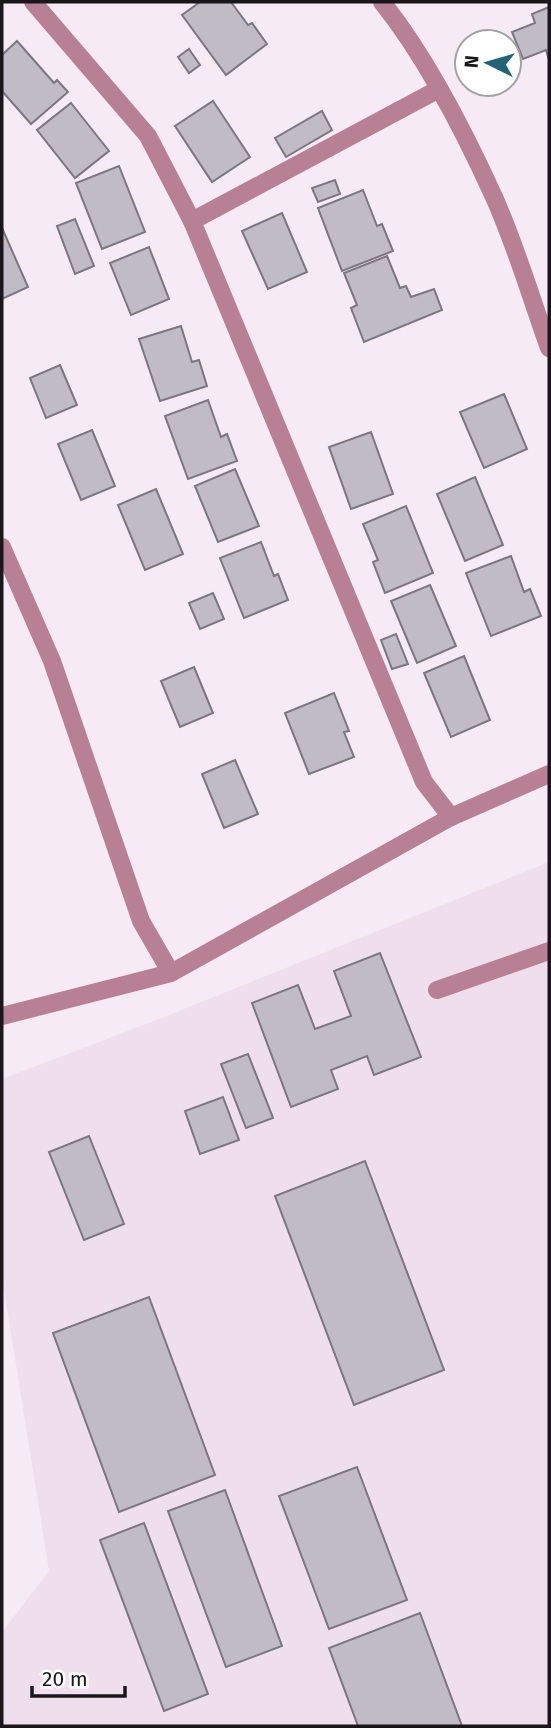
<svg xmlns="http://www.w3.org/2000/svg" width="551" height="1728" font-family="'Fira Sans',sans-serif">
	<rect width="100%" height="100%" fill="#f6ebf4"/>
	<polygon fill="#efdeec" points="549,862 549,1726 2,1726 2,1632 49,1571 2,1277 2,1079 154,1021"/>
	<g fill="#c1bbc6" stroke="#7b7680" stroke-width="2">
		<polygon points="200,2 231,2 248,25 252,23 267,44 226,75 182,15"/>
		<polygon points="549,7 549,60 546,50 523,59 512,32 535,23 532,14"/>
		<polygon points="17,41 54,83 57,80 68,92 31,124 2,91 2,55"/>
		<polygon points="189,49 200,65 189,73 178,57"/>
		<polygon points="213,101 250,157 212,182 175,126"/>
		<polygon points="71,103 109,151 75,178 37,130"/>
		<polygon points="322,111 332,130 286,157 275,138"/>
		<polygon points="119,166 145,232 102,249 76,183"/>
		<polygon points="335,180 340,194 318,202 312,188"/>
		<polygon points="363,190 377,226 382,224 393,251 342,271 318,208"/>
		<polygon points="282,213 307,272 268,289 242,231"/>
		<polygon points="75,219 94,266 75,274 57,226"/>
		<polygon points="2,228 28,287 2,299"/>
		<polygon points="149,247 169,299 131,315 110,263"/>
		<polygon points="387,256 400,288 406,286 411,297 434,289 442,310 364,342 351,308 357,305 344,273"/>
		<polygon points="181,326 192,362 199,360 207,386 160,401 139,339"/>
		<polygon points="60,365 77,405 46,418 30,378"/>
		<polygon points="504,394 527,449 484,468 460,412"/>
		<polygon points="208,400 221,437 227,434 237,461 188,479 165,416"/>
		<polygon points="92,430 115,486 81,500 58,444"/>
		<polygon points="371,432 393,494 351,509 329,447"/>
		<polygon points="235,469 259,526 218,542 195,486"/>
		<polygon points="475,477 503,545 465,561 437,494"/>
		<polygon points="156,489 183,554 145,570 118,505"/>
		<polygon points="406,506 433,573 385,593 373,562 378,560 363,524"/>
		<polygon points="261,542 274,576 278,574 288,600 244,618 220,558"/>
		<polygon points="511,556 524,592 530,589 541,616 491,636 466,573"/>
		<polygon points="430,585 456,646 417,663 391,601"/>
		<polygon points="213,593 224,619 200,629 189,603"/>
		<polygon points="396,634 408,664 392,669 381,640"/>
		<polygon points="464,656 490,720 451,737 424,673"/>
		<polygon points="194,667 213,713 180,727 161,681"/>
		<polygon points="334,693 349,731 344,732 354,757 309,774 285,713"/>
		<polygon points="235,760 258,814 224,828 202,774"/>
		<polygon points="380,953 421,1057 374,1075 367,1056 331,1070 338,1089 291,1107 252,1003 298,985 315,1029 351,1016 334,971"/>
		<polygon points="248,1054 273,1118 246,1128 221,1064"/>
		<polygon points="223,1097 239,1140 200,1154 185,1111"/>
		<polygon points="89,1136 124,1224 84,1240 49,1152"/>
		<polygon points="365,1161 444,1370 354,1405 275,1196"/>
		<polygon points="149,1297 215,1475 119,1512 53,1333"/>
		<polygon points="357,1467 407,1600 329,1629 279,1496"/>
		<polygon points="225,1490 282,1646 226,1667 168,1511"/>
		<polygon points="144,1523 208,1694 164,1711 100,1540"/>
		<polygon points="420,1613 462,1726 358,1726 329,1648"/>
	</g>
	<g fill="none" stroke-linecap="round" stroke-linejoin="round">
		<g stroke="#b88095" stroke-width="18">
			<polyline points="437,990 549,951"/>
			<polyline points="2,1016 171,973"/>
		</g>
		<g stroke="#b88095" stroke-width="18">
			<polyline points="33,2 148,136 192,221 424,782 451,817"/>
			<path d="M382,2C427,58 464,131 494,197C516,246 531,298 549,348"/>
			<polyline points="192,221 439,89"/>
			<polyline points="2,547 52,661 141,921 171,973 451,817 549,774"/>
		</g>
	</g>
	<rect width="551" height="1728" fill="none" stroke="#1a171a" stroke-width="7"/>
	<g transform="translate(488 63) rotate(275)"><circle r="33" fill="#ffffff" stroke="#a3a2a3" stroke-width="2"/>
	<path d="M0-5L12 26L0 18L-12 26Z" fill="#206476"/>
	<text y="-10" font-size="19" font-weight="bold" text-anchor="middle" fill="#1a171a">N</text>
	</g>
	<path d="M32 1686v10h93v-10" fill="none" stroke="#1a171a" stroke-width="3.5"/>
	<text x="42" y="1686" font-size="21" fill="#1a171a" stroke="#ffffff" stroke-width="5" paint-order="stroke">20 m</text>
</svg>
